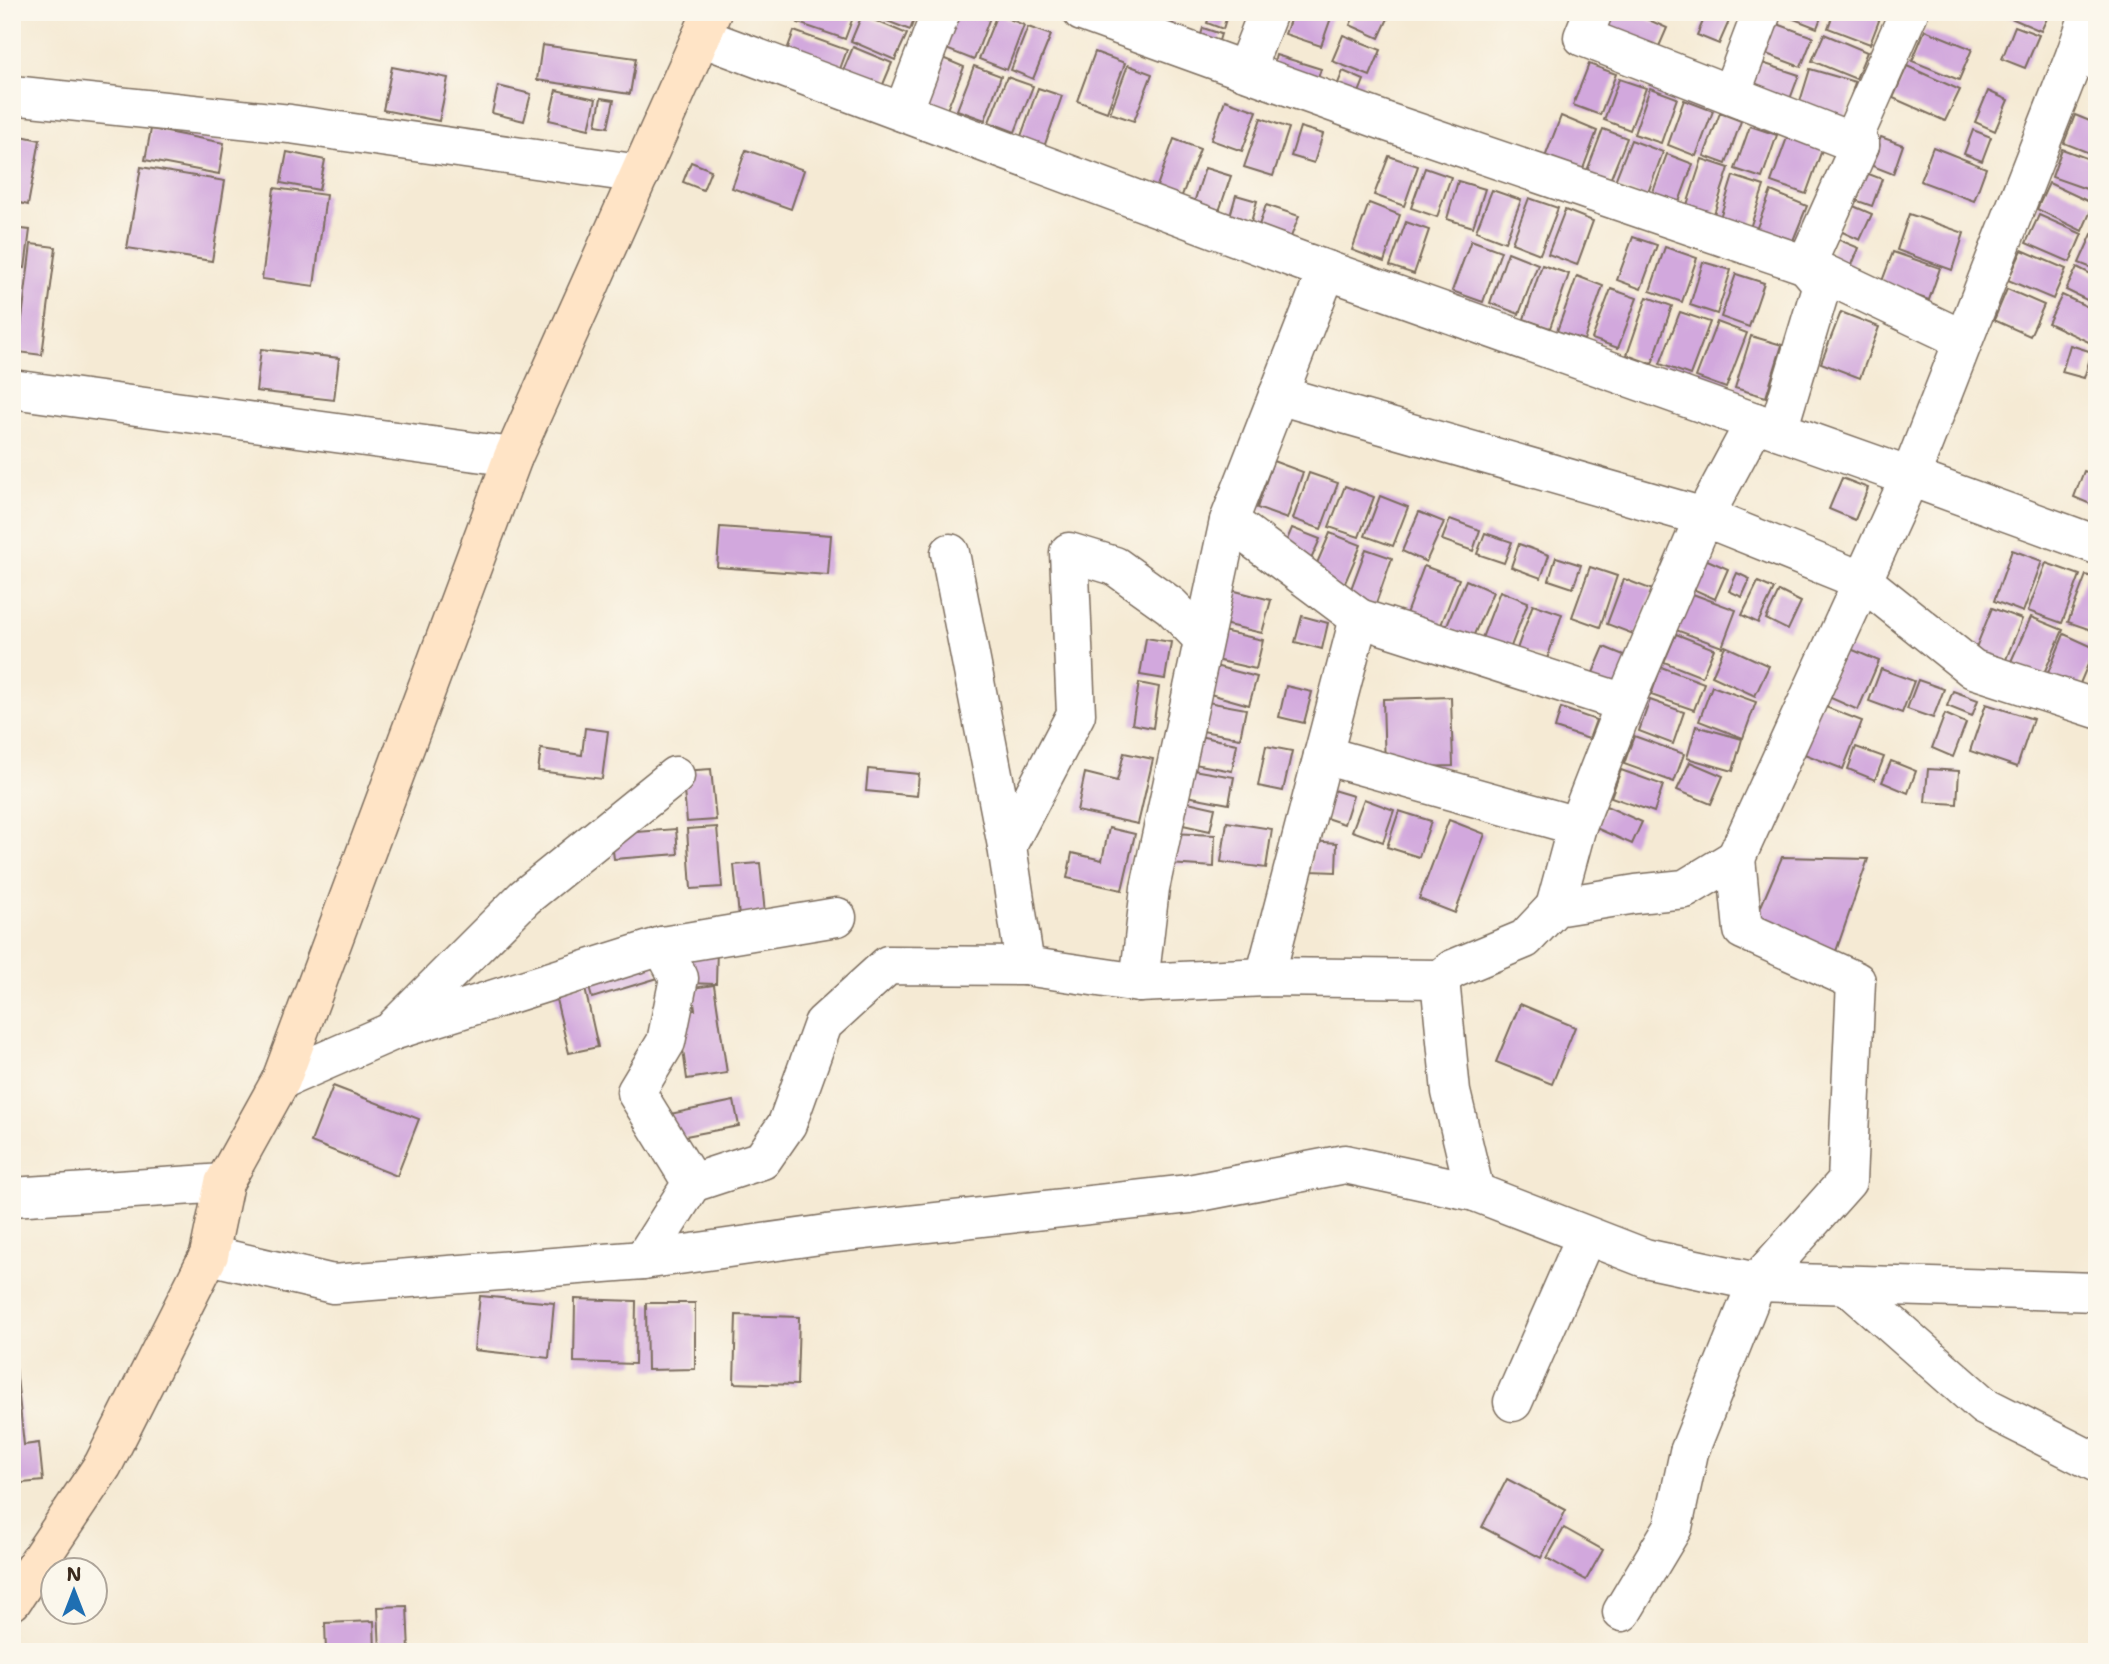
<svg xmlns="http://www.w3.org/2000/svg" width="2109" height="1664" font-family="'Shantell Sans',sans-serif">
	<rect width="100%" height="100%" fill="#fbf7ec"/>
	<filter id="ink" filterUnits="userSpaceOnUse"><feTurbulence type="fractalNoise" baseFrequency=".0143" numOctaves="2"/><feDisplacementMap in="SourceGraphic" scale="14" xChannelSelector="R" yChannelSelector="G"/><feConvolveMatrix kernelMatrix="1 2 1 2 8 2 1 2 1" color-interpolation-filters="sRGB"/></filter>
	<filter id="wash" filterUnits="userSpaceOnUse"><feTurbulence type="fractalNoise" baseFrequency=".00686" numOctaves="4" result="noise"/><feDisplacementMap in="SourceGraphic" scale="28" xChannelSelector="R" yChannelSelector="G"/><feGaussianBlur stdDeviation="1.57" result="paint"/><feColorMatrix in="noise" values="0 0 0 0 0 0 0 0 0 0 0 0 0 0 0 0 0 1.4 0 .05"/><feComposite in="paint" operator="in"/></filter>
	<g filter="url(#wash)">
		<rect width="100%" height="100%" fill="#f5ead4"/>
		<g id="blocks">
			<g fill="#d2a8dd">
				<polygon points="802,12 855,12 845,39 798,23"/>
				<polygon points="864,12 917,12 910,30"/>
				<polygon points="954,12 992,12 974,60 941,47"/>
				<polygon points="1124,12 1165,12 1175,17 1165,40"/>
				<polygon points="1211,12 1228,12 1223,29 1207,23"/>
				<polygon points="1293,12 1324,12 1332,15 1321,46 1285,34"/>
				<polygon points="1356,12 1391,12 1379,38 1350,25"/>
				<polygon points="1614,12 1631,12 1667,28 1654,58 1603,35"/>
				<polygon points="1707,12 1733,12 1719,44 1697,35"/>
				<polygon points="1776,12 1823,12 1817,28"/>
				<polygon points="1834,12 1865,12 1880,18 1870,44 1828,28"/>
				<polygon points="1997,12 2050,12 2041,31"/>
				<polygon points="997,14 1024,25 1007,70 979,59"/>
				<polygon points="862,15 907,34 895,60 851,41"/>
				<polygon points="1772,22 1813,37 1801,67 1761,52"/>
				<polygon points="2015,26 2039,35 2025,68 2002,59"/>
				<polygon points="1028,27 1051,35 1033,79 1011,70"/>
				<polygon points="1203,28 1221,34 1214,57 1196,52"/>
				<polygon points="1925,30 1972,49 1959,80 1912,61"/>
				<polygon points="794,31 847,50 837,77 784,58"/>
				<polygon points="1824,34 1867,52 1856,79 1812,61"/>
				<polygon points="1343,35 1381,50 1370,76 1332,61"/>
				<polygon points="542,45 636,58 630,94 537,80"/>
				<polygon points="853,47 892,63 879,94 840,78"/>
				<polygon points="1095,52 1125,63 1107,112 1077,101"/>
				<polygon points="933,54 964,67 946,112 915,99"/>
				<polygon points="1276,55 1321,69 1315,87 1271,74"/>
				<polygon points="1750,59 1799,75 1787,107 1739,91"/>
				<polygon points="1589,64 1616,74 1600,115 1573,105"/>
				<polygon points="1128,65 1152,74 1134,121 1110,113"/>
				<polygon points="974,66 1001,76 985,120 957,110"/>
				<polygon points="1907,66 1960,90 1945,121 1893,98"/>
				<polygon points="392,67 448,78 439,121 383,110"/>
				<polygon points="1810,69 1855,82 1844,121 1798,108"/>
				<polygon points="1343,71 1364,80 1354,105 1333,96"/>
				<polygon points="1007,77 1033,86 1015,132 989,122"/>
				<polygon points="1619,79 1646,88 1630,130 1604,120"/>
				<polygon points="498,86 531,94 524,121 492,113"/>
				<polygon points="1038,88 1062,96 1044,147 1020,139"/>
				<polygon points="1650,88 1677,98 1661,143 1634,134"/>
				<polygon points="556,90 596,99 589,129 549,120"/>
				<polygon points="1988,91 2008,100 1995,131 1975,122"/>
				<polygon points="601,98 614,100 608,127 596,125"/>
				<polygon points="1225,100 1257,111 1242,151 1211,140"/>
				<polygon points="1684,100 1713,111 1696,156 1668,145"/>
				<polygon points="1720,113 1741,121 1726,164 1704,156"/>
				<polygon points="2075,115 2097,124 2097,156 2064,143"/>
				<polygon points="1561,116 1597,131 1581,174 1544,160"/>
				<polygon points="1261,118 1289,128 1273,176 1244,167"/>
				<polygon points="1750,126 1777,135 1762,178 1735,169"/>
				<polygon points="1300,127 1323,134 1314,163 1291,156"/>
				<polygon points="151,129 224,143 219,174 145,160"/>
				<polygon points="1603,129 1627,138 1608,185 1585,176"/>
				<polygon points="1973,130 1991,137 1982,161 1964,154"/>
				<polygon points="12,134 40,140 28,205 12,201"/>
				<polygon points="1788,135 1823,147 1806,194 1771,182"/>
				<polygon points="1881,137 1903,145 1893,174 1870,165"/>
				<polygon points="1174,139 1200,149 1181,198 1156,189"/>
				<polygon points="1631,140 1663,152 1646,198 1613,186"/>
				<polygon points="1933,147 1986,168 1974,201 1920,181"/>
				<polygon points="2062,149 2097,162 2095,192 2052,177"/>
				<polygon points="746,150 804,170 791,209 732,188"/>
				<polygon points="287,152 325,160 319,190 281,183"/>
				<polygon points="1667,154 1693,164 1676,210 1650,200"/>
				<polygon points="1389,156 1418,166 1404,206 1374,195"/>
				<polygon points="1702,159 1729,168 1712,220 1685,211"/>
				<polygon points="691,162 711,170 703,190 683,182"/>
				<polygon points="141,167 225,181 212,261 127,248"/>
				<polygon points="1205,168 1231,176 1217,217 1192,209"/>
				<polygon points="1425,168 1451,177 1437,217 1411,208"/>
				<polygon points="1866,173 1882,179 1872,206 1855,200"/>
				<polygon points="1733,176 1764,186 1749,231 1719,221"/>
				<polygon points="1458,181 1485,189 1473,227 1447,219"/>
				<polygon points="2049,183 2094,204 2082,231 2037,209"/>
				<polygon points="274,188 326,195 314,286 262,279"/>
				<polygon points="1492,190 1521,200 1505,242 1476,231"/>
				<polygon points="1771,191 1807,206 1792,243 1756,230"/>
				<polygon points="1236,195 1257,201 1251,222 1230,216"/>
				<polygon points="1529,198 1558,208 1540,254 1512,243"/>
				<polygon points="1369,203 1400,215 1384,262 1352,250"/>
				<polygon points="1266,205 1299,216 1289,242 1257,231"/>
				<polygon points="1851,205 1872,214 1860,240 1840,231"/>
				<polygon points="1565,210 1593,221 1577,265 1548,254"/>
				<polygon points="1909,214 1964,233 1952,270 1897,250"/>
				<polygon points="2039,215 2082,234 2070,262 2026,243"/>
				<polygon points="1406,222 1429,230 1414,274 1390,266"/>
				<polygon points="12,228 30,230 25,268 12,266"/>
				<polygon points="2092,234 2097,236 2097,270 2079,263"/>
				<polygon points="1633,237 1657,245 1641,289 1617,280"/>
				<polygon points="1837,239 1859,248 1849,272 1827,263"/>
				<polygon points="1471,240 1501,251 1483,302 1452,291"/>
				<polygon points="31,244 56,247 42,355 18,352"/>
				<polygon points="1665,247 1697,258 1682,302 1650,291"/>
				<polygon points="2022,250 2066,269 2053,299 2008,280"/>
				<polygon points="1508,252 1538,264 1519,314 1490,303"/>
				<polygon points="1893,252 1940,268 1929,300 1881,284"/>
				<polygon points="1703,262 1731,270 1717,314 1690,305"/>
				<polygon points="1542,265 1569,274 1550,328 1524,319"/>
				<polygon points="2077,267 2097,277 2097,305 2066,290"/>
				<polygon points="1736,274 1764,283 1749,327 1721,317"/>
				<polygon points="1577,276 1603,286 1584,340 1557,331"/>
				<polygon points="1611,289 1637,298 1618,348 1592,339"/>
				<polygon points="2007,289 2044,305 2030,336 1994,320"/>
				<polygon points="2062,295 2097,311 2095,345 2048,323"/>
				<polygon points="1647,297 1672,306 1652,364 1627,355"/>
				<polygon points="1680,312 1710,322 1690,375 1660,364"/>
				<polygon points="1841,312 1879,327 1860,378 1821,363"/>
				<polygon points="1717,322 1747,333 1726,388 1696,377"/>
				<polygon points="1751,336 1782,345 1766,397 1735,388"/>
				<polygon points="2070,345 2092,352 2084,378 2062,372"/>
				<polygon points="261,349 339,358 334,400 256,391"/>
				<polygon points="1273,461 1303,472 1287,519 1257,508"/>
				<polygon points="2084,471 2097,476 2097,507 2074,497"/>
				<polygon points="1309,473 1338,483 1321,529 1293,519"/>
				<polygon points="1842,478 1868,488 1855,520 1829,509"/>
				<polygon points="1345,486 1374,497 1359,537 1329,527"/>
				<polygon points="1380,496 1408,507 1393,546 1365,536"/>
				<polygon points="1419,512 1444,522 1426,562 1402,551"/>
				<polygon points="1450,519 1480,530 1473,551 1442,540"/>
				<polygon points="720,527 831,535 828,575 717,567"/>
				<polygon points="1292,528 1320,539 1301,582 1274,571"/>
				<polygon points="1330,533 1361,545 1339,597 1308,584"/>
				<polygon points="1485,533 1512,542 1504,563 1477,554"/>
				<polygon points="1519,544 1549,555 1541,578 1511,567"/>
				<polygon points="1366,549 1392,558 1375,606 1348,597"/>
				<polygon points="2012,550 2042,561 2023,612 1994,601"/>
				<polygon points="1556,557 1581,565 1573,588 1549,580"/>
				<polygon points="1705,559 1728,569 1715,599 1693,589"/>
				<polygon points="2046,563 2080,575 2062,623 2028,611"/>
				<polygon points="1424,566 1459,579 1437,635 1403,622"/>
				<polygon points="1590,567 1617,576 1600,627 1572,617"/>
				<polygon points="1737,573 1750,579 1742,597 1729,591"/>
				<polygon points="2086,575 2097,579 2097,632 2068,622"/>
				<polygon points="1624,579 1653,590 1636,635 1607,624"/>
				<polygon points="1466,580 1493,592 1472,639 1446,627"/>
				<polygon points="1758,582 1774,589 1758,623 1742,615"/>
				<polygon points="1227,589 1271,600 1262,633 1219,623"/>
				<polygon points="1500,591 1528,602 1510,649 1482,638"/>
				<polygon points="1779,591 1801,602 1788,630 1766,619"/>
				<polygon points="1690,593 1736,610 1722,647 1676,630"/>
				<polygon points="1533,604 1562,614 1547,659 1517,649"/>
				<polygon points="1992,608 2022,619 2003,667 1973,655"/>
				<polygon points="1302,616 1328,623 1322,649 1295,642"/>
				<polygon points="2031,617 2063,630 2040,682 2008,668"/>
				<polygon points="1218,630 1263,640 1256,669 1211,659"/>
				<polygon points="1676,634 1714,649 1702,677 1664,662"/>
				<polygon points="2064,634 2095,648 2076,693 2045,680"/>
				<polygon points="1146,638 1171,642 1165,679 1140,675"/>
				<polygon points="1725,646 1769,666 1755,696 1712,676"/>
				<polygon points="1604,647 1631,658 1616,693 1589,682"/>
				<polygon points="1846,647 1879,661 1858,710 1824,695"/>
				<polygon points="1211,665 1257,677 1249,705 1203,692"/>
				<polygon points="1661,667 1704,683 1694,710 1651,695"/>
				<polygon points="1881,669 1914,681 1902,713 1869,701"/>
				<polygon points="1918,680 1944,689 1933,718 1907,709"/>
				<polygon points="1139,683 1159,687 1153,728 1132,724"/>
				<polygon points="1286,686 1312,692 1304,723 1279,717"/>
				<polygon points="1712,686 1756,702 1743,738 1699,721"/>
				<polygon points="1953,691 1978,700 1972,716 1947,706"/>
				<polygon points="1451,697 1453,766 1385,768 1383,699"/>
				<polygon points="1650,700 1684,712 1673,744 1639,731"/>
				<polygon points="1202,701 1246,709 1240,738 1197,730"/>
				<polygon points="1813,702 1862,721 1843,769 1794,750"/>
				<polygon points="1986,704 2033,719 2017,767 1970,751"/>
				<polygon points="1561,708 1596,720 1589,739 1555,728"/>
				<polygon points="1945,714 1966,723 1953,757 1932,748"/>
				<polygon points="1696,726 1742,739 1733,771 1687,758"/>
				<polygon points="585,728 608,731 602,779 538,771 541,749 582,755"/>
				<polygon points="1194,735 1237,744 1232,771 1189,763"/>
				<polygon points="1634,736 1684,754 1674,782 1624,764"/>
				<polygon points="1266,746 1292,751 1283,791 1258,786"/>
				<polygon points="1856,747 1884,757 1875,780 1848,769"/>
				<polygon points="1124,753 1153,759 1138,824 1077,811 1085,773 1117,781"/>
				<polygon points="1891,761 1916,771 1908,793 1882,782"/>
				<polygon points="1690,762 1723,776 1711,804 1677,790"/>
				<polygon points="711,769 716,820 687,822 682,771"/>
				<polygon points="868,769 919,774 917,796 866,791"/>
				<polygon points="1187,769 1234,777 1229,804 1181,795"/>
				<polygon points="1928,769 1959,771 1957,804 1925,802"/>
				<polygon points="1621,770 1663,785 1654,812 1611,797"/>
				<polygon points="1326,788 1353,796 1344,824 1317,815"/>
				<polygon points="1364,799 1394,810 1383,842 1352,831"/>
				<polygon points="1179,800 1215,808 1210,831 1174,823"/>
				<polygon points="1606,806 1642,822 1632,844 1596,828"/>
				<polygon points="1399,811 1431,821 1419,857 1387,847"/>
				<polygon points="1449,820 1485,834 1455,913 1419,899"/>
				<polygon points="1227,822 1272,829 1266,868 1221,862"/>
				<polygon points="717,827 722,887 691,889 687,829"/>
				<polygon points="1109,828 1135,834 1122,890 1067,878 1072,853 1102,860"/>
				<polygon points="676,829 678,854 614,859 611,834"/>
				<polygon points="1170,833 1215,835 1214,867 1169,864"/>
				<polygon points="1312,841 1337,843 1336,872 1311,871"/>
				<polygon points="1782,857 1868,859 1835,954 1753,925"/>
				<polygon points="760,863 765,914 739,917 734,865"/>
				<polygon points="688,947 717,947 716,984 687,983"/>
				<polygon points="652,958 658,978 592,998 586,977"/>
				<polygon points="584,984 598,1047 569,1053 554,991"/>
				<polygon points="714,985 727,1073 687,1079 678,1013 695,1010 692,988"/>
				<polygon points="1520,1004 1575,1027 1552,1084 1496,1062"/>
				<polygon points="333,1086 419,1119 397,1176 311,1142"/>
				<polygon points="734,1101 739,1126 675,1138 670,1114"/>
				<polygon points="480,1296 554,1303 549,1358 474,1350"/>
				<polygon points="575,1299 636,1301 635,1364 574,1362"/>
				<polygon points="646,1303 695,1303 695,1369 647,1370"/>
				<polygon points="736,1315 799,1317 797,1385 734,1383"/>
				<polygon points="12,1358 15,1358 24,1445 39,1443 43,1481 12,1484"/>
				<polygon points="1507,1479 1566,1510 1541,1558 1482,1527"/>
				<polygon points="1564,1528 1603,1550 1586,1580 1547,1558"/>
				<polygon points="407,1606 409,1652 380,1652 378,1607"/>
				<polygon points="374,1621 375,1652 326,1652 325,1623"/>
			</g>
		</g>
	</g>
	<g filter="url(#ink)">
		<use href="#blocks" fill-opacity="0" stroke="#7c6d5e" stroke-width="2"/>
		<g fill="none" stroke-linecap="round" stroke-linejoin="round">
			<defs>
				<g id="minor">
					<polyline points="1082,12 1387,122 1806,265 1962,339"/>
					<polyline points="1593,12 1583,37 1860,145"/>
					<polyline points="2090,12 2076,53 2097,61"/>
					<polyline points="701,37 1301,261 1910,477 2076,53"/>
					<polyline points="1245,71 1268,12"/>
					<polyline points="1731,94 1762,12"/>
					<polyline points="12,95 290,124 640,174"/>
					<polyline points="903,112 941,12"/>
					<polyline points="12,389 513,457"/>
					<polyline points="1278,395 1704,517 1755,422"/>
					<polyline points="1778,430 1822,284 1806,265 1860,145 1852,141 1909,12"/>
					<polyline points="1229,521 1359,618 1265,977"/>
					<polyline points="950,553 1007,846 1025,966"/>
					<polyline points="1359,618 1625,703 1704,517 1863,581 1973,669 2097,709"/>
					<polyline points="1323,755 1577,826"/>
					<polyline points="1007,846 1076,714 1069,552 1115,566 1171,606 1203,639"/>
					<polyline points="1736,858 1910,477 2097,545"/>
					<polyline points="1555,907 1577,826 1625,703"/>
					<polyline points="1139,983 1150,888 1229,521 1327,270"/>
					<polyline points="396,1026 525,897 675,776"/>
					<polyline points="281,1080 393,1031 662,946 837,917"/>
					<polyline points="692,1183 762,1160 787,1124 823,1024 888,965 1025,966 1139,983 1265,977 1440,979"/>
					<polyline points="1475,1192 1451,1092 1440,979 1453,969 1525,939 1555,907 1636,894 1685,889 1736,858 1743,930 1856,981 1847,1181 1757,1282 1689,1452 1673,1527 1622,1612"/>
					<polyline points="12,1197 224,1183"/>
					<polyline points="209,1255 333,1284 643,1260 827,1234 1189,1194 1345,1164 1475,1192 1645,1258 1757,1282 2097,1292"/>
					<polyline points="643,1260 692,1183 636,1092 666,1042 679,978 662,946"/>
					<polyline points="1847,1285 1984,1406 2097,1463"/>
					<polyline points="1513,1402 1586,1236"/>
				</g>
				<polyline id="secondary" points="12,1601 103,1465 209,1255 224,1183 281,1080 513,457 712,12"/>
			</defs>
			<use href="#minor" stroke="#7c6d5e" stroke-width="41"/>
			<use href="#secondary" stroke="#7c6d5e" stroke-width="41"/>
			<use href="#minor" stroke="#fff" stroke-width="38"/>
			<use href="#secondary" stroke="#ffe4c6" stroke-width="38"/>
		</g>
	</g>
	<rect width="2109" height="1664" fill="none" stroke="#fbf7ec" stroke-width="42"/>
	<g transform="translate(74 1591)"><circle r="33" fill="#fbf7ec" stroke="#aea59a" stroke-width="2"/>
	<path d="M0-5L12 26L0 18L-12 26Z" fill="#1f6fb2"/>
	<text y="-10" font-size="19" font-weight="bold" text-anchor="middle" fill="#3b2a1e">N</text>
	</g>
</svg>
